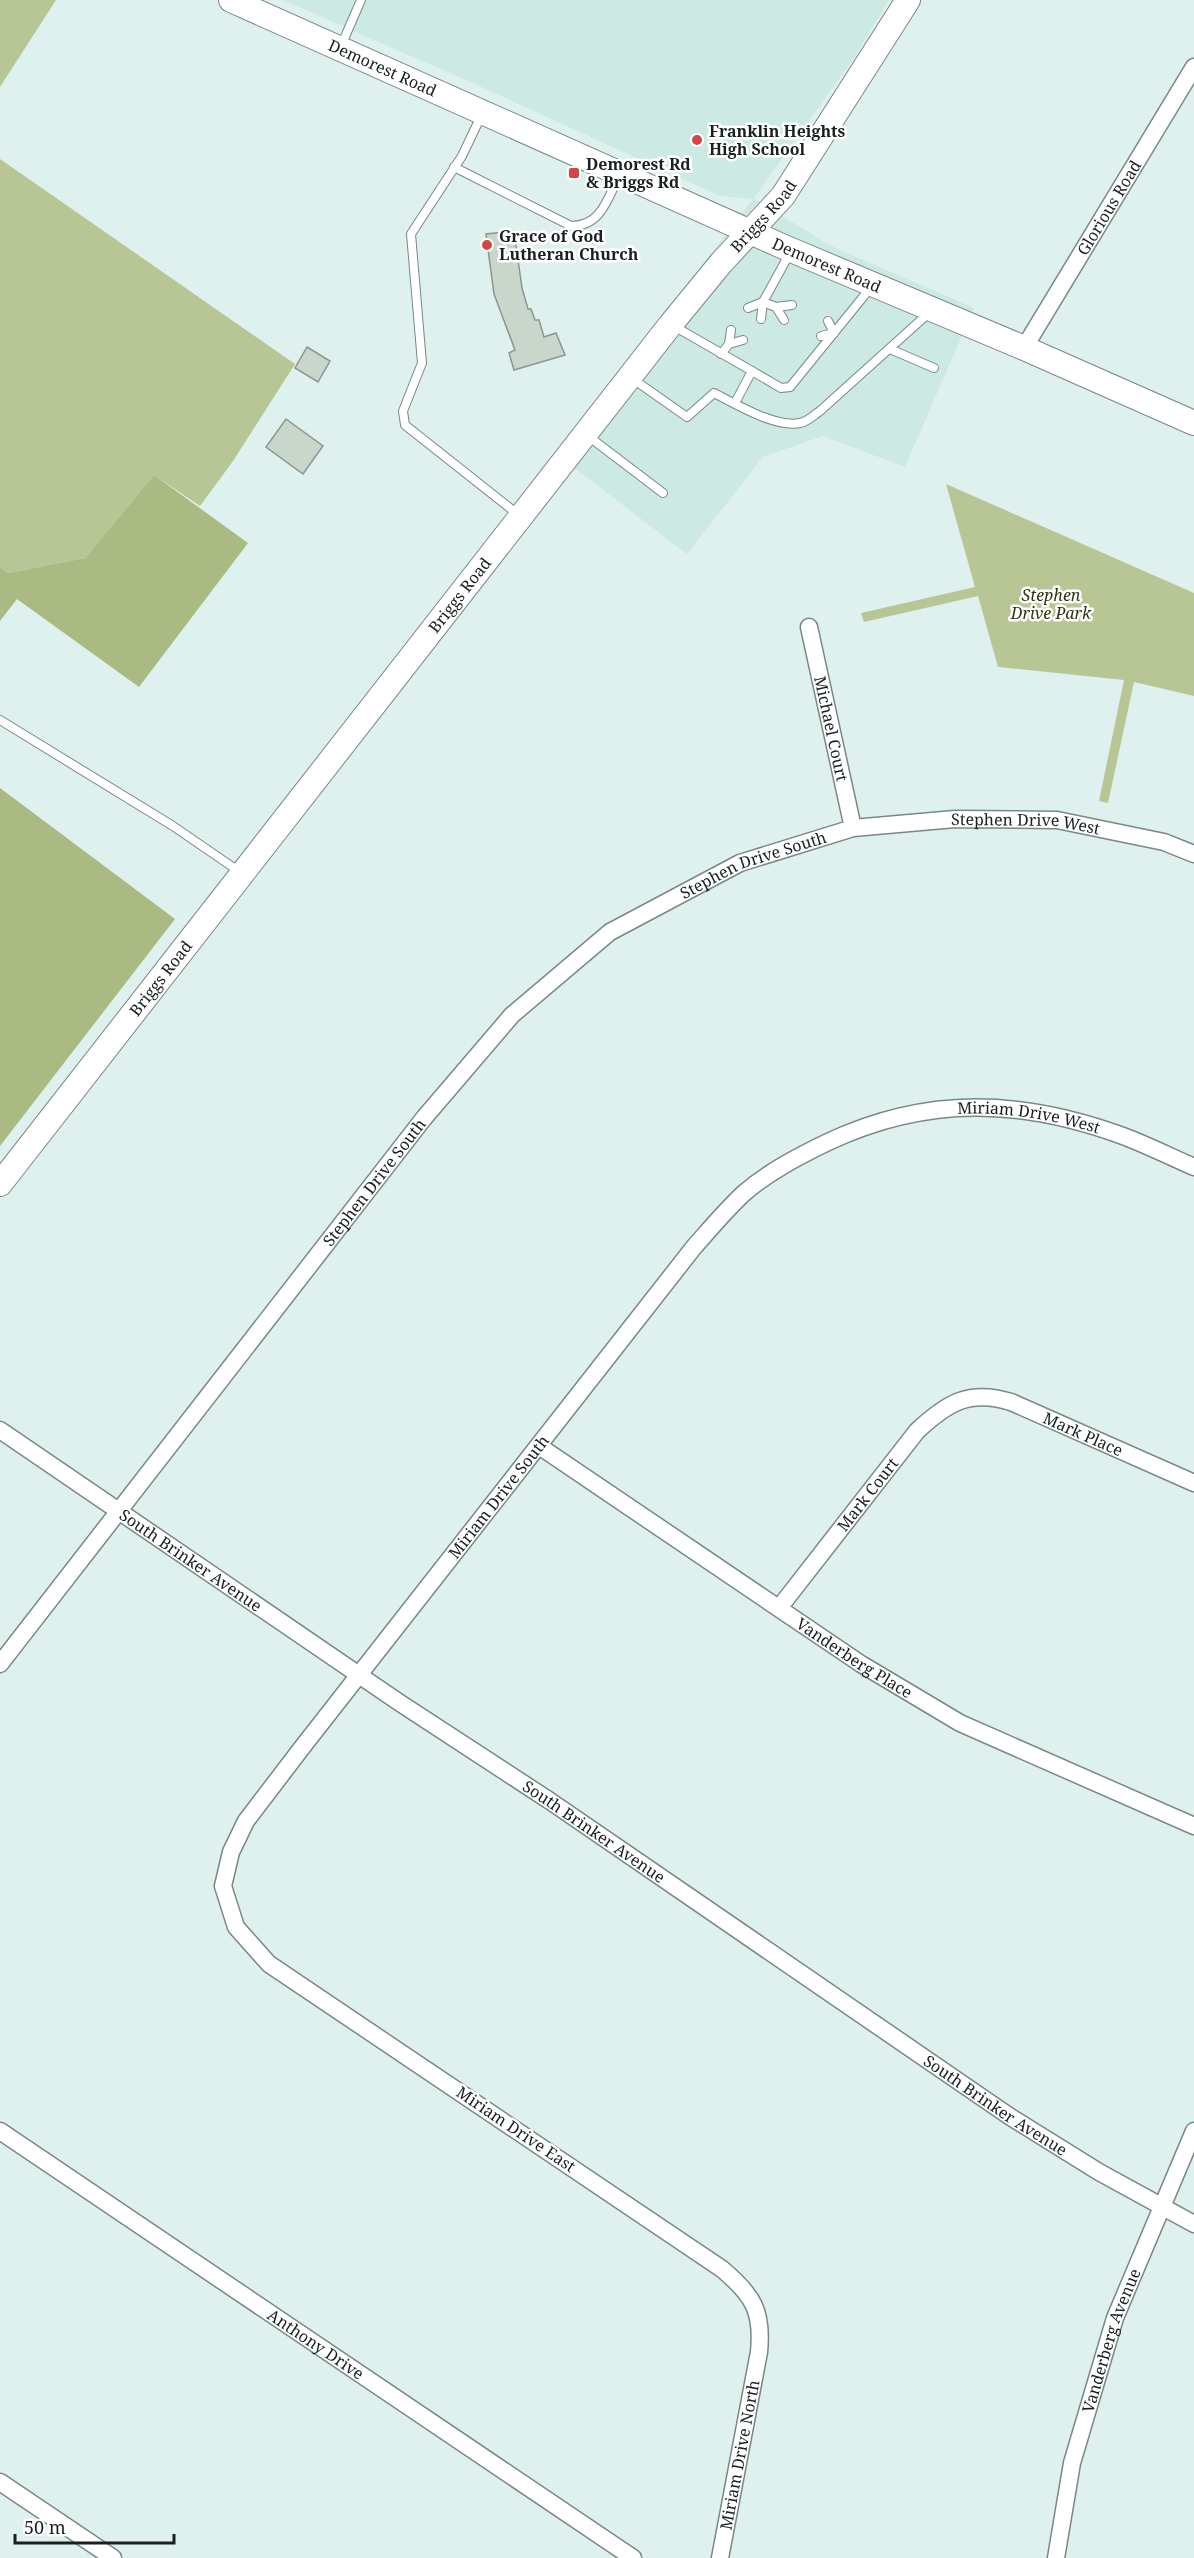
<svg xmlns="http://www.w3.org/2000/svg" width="1194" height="2558" font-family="'Noto Serif',serif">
	<rect width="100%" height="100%" fill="#dff1ee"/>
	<polygon fill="#cde9e4" points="283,0 889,0 854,58 754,198 829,245 974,308 905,467 823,436 763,457 687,554 556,454 753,199 720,196 477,85"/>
	<g fill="#b8c595">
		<polygon points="0,0 56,0 0,87"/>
		<polygon points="0,159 295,364 233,461 200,506 154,475 85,558 8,573 0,567"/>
		<polygon points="946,484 1194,593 1194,696 1134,682 1108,803 1099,801 1124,680 998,667 978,596 864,622 861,613 975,587"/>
	</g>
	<g fill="#abb983">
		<polygon points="154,475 248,543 139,687 17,599 0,621 0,567 8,573 85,558"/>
		<polygon points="0,788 175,919 0,1146"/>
	</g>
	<g fill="#c9d6cc" stroke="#8b978d" stroke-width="1.5">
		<polygon points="514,231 522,288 528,309 531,309 535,320 539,320 544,337 556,333 565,355 514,370 509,353 515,350 494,294 486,234"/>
		<polygon points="307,347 330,361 318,382 295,368"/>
		<polygon points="286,419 323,446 303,474 266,447"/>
	</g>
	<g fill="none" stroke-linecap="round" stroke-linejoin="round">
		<defs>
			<g id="lane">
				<polyline points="341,46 361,0"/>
				<polyline points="482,114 462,156 411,234 422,363 403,411 405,425 520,516"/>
				<path d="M454,167L571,226C601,226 607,200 619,176"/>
				<polyline points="748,308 763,302 776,307"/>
				<polyline points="761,319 763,302 791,251"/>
				<polyline points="784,320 776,307 792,305"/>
				<polyline points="672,325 752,371 735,403"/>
				<polyline points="821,336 834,333 828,321"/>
				<polyline points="729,344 743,340"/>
				<polyline points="890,349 934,368"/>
				<polyline points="721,354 729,344 731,330"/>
				<polyline points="752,371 781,388 790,387 872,286"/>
				<path d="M630,377L687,417L714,393C736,404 775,428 800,423C807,422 814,415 820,411L931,311"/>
				<polyline points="588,436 663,493"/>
				<polyline points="0,720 173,826 240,872"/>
			</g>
			<g id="street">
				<path id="s1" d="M1024,348L1194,67"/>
				<path id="s2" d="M809,627L853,828"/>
				<path id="s3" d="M0,1430L400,1703L550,1801L1009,2116L1099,2172L1194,2224"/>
				<path id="s4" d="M539,1446L861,1664L960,1723L1194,1826"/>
				<path id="s5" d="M779,1608L917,1431C947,1403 969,1389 1011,1402L1194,1483"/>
				<path id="s6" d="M0,1664L424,1118L512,1015L610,932L740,863L853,828L955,819L1057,820L1164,842L1194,854"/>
				<path id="s7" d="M0,2131L633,2558"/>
				<polyline points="0,2482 113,2558"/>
				<path id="s8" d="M720,2558L759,2352C763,2311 753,2295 722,2269L269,1964L236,1927L223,1886L231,1852L246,1821L304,1745L694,1247C710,1229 726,1210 743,1194C768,1172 799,1156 828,1142C928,1095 1021,1099 1123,1136C1147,1145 1171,1157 1194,1167"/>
				<path id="s9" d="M1056,2558L1072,2463L1115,2318L1194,2131"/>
			</g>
			<g id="secondary">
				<path id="s10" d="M231,0L784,247L1024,348L1194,423"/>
				<path id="s11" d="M0,1184L671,324L721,263L783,196L908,0"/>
			</g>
		</defs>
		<use href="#lane" stroke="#788985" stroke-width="10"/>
		<use href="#street" stroke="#788985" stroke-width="19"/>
		<use href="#secondary" stroke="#788985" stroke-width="26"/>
		<use href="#lane" stroke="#fff" stroke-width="8"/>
		<use href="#street" stroke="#fff" stroke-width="16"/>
		<use href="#secondary" stroke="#fff" stroke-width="24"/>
	</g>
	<g fill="#d54643" stroke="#fff" stroke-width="2">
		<circle cx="697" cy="140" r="6"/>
		<rect x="568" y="167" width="12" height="12" rx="3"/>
		<circle cx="487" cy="245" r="6"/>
	</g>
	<g text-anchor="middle" stroke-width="5" stroke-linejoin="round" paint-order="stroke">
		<g font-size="16" fill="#19201f" stroke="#fff">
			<text dy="6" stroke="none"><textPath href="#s10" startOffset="166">Demorest Road</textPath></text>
			<text dy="6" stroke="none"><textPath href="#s1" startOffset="164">Glorious Road</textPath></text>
			<text dy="6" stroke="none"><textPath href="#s11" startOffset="1233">Briggs Road</textPath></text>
			<text dy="6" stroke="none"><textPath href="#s10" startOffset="652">Demorest Road</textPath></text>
			<text dy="6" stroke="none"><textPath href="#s11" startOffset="747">Briggs Road</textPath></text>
			<text dy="6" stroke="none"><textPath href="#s2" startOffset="104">Michael Court</textPath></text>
			<text dy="6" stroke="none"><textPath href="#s6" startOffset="1394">Stephen Drive West</textPath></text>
			<text dy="6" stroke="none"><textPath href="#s6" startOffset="1114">Stephen Drive South</textPath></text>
			<text dy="6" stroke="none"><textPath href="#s11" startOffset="261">Briggs Road</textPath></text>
			<text dy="6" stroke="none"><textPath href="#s8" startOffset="2121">Miriam Drive West</textPath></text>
			<text dy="6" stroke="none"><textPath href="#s6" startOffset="610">Stephen Drive South</textPath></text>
			<text dy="6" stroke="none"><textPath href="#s5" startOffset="408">Mark Place</textPath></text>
			<text dy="6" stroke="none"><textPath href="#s5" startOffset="144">Mark Court</textPath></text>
			<text dy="6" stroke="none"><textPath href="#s8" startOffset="1425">Miriam Drive South</textPath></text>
			<text dy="6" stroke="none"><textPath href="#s3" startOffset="231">South Brinker Avenue</textPath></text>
			<text dy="6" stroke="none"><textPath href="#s4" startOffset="380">Vanderberg Place</textPath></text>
			<text dy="6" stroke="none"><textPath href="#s3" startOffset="717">South Brinker Avenue</textPath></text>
			<text dy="6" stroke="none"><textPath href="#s3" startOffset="1203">South Brinker Avenue</textPath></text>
			<text transform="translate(516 2129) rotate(34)" y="6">Miriam Drive East</text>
			<text dy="6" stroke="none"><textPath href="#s9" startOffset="225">Vanderberg Avenue</textPath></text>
			<text dy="6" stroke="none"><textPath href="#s7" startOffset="381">Anthony Drive</textPath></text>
			<text dy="6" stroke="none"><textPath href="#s8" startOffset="105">Miriam Drive North</textPath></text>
		</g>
		<g font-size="16" font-weight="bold" fill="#19201f" stroke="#fff" text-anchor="start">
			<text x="709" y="137">Franklin Heights<tspan x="709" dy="18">High School</tspan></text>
			<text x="586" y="170">Demorest Rd<tspan x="586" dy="18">&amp; Briggs Rd</tspan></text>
			<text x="499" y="242">Grace of God<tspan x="499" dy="18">Lutheran Church</tspan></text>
		</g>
		<g font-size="16" font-style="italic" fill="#2c350a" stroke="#fff">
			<text x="1051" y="601">Stephen<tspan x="1051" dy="18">Drive Park</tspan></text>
		</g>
	</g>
	<path d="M15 2534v9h159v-9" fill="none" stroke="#19201f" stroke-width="3"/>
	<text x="24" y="2534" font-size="18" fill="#19201f" stroke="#ffffff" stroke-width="4.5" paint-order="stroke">50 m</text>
</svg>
